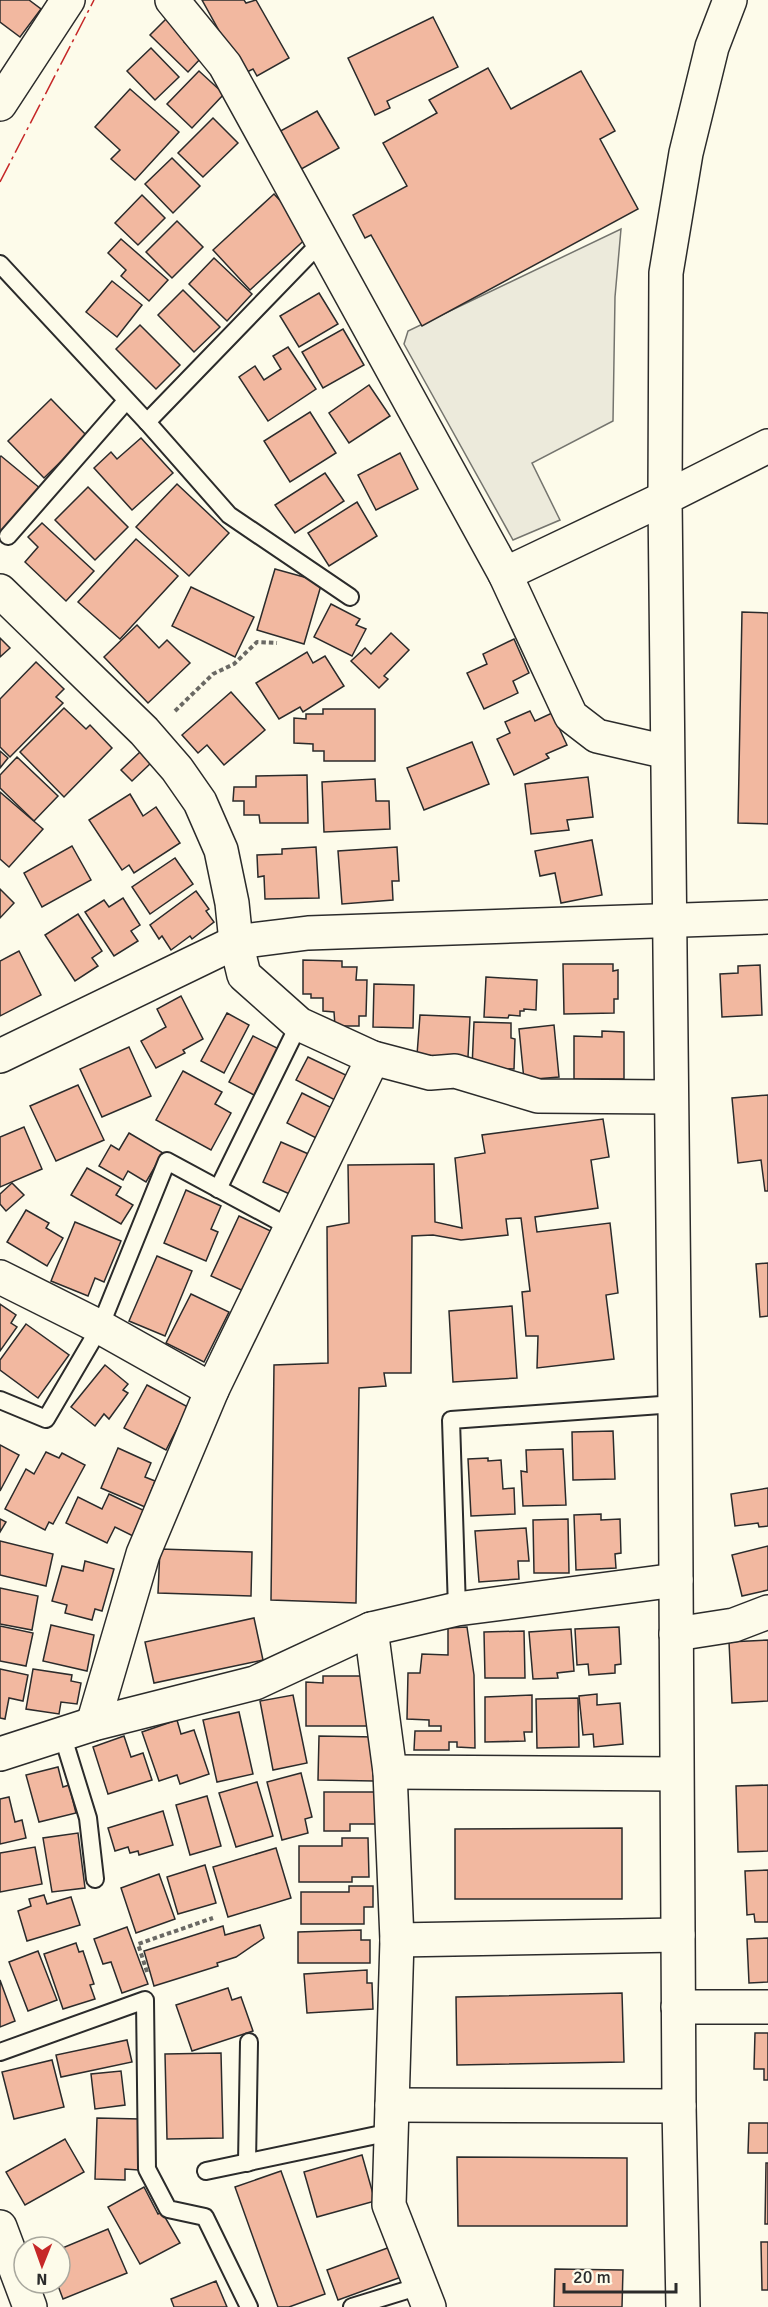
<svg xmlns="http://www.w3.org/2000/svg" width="768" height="2307" font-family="Signika,sans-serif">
	<rect width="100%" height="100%" fill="#fdfbea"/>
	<polygon fill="#eceadb" stroke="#74746e" stroke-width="1.5" points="621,229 615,297 613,421 532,463 560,520 513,540 404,344 408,331"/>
	<g fill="#f2b8a0" stroke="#2b2b2b" stroke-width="1.5">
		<polygon points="0,0 29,0 41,9 20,37 0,22"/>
		<polygon points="202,0 244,0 246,3 256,0 289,58 257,76 253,69 243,74"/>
		<polygon points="169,16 190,36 184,42 201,58 188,72 150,35"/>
		<polygon points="433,17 458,67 387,101 390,108 375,115 348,58"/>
		<polygon points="151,48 179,77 155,100 127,71"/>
		<polygon points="488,68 511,109 581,71 615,131 600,139 638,209 422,326 371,235 365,238 353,215 407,186 383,143 437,113 429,100"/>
		<polygon points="199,71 224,94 192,128 167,104"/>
		<polygon points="130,89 179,132 135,180 111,159 120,150 95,127"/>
		<polygon points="317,111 339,148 296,172 275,134"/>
		<polygon points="213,118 238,143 203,177 178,153"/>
		<polygon points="172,158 200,186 173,213 145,184"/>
		<polygon points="274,194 311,234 250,290 213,250"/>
		<polygon points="142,195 165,218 138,245 115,223"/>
		<polygon points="177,221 203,247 172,278 146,252"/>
		<polygon points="121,239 168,280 149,301 121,276 126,270 108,253"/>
		<polygon points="214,258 252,294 227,321 189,284"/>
		<polygon points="112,281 142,305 117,337 86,312"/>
		<polygon points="183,290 220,327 194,352 158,315"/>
		<polygon points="319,293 338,324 299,347 280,316"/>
		<polygon points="140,325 180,365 156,389 116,349"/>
		<polygon points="343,329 364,365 323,388 302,352"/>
		<polygon points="288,347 316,389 268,421 239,377 255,366 264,380 281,369 273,356"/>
		<polygon points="369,385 390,416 349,443 329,413"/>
		<polygon points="51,399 87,436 44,478 8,441"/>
		<polygon points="310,412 336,453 290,482 264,441"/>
		<polygon points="141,438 173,473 132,510 94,468 111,452 117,459"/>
		<polygon points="400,453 418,489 376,510 358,475"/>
		<polygon points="1,456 41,489 0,538 0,457"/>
		<polygon points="325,473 344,501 295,533 275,505"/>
		<polygon points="177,484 229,533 189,576 136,527"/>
		<polygon points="88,487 128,527 95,560 55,520"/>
		<polygon points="357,502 377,536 329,566 308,533"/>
		<polygon points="42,523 94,571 66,601 25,562 38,547 28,537"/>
		<polygon points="136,539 178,576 120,639 78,602"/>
		<polygon points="275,569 322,582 304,644 257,630"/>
		<polygon points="191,587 254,617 235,657 172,626"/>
		<polygon points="331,604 360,619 356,625 366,629 352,656 314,637"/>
		<polygon points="742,612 768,613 768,824 738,823"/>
		<polygon points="137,625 159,648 167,640 190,663 148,703 104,657"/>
		<polygon points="391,633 409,650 384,676 388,679 379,688 351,661 365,648 371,654"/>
		<polygon points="0,638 10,648 0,657"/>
		<polygon points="514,639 529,673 513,681 518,693 484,709 467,673 487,664 483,654"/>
		<polygon points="307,652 313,663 325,656 344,686 303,712 300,707 279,719 256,683"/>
		<polygon points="36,662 64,689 56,697 63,703 10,757 0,747 0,699"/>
		<polygon points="231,692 265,730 224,765 207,745 198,753 182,735"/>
		<polygon points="64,708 86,729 90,725 112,748 64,797 20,752"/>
		<polygon points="323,709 375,709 375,761 324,761 324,751 313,751 313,744 294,743 294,718 306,719 306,714 323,714"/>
		<polygon points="530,711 535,721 552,713 567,745 546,754 549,758 514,775 497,739 510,733 505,722"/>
		<polygon points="472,742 489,784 424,810 407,768"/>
		<polygon points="0,751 8,758 0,768"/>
		<polygon points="140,752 151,763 132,781 121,770"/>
		<polygon points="17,757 58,796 34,821 0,788 0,775"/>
		<polygon points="307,775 308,823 260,823 259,815 244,815 244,801 233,801 234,787 256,787 256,776"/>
		<polygon points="588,777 593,817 567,820 569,830 531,834 525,784"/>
		<polygon points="375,779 376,801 389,801 390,829 324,832 322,782"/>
		<polygon points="0,792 43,829 9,867 0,859"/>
		<polygon points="130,794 143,816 156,807 180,843 134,873 129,865 122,870 89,820"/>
		<polygon points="592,840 602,895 561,903 555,873 540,876 535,851"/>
		<polygon points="72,846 91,880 42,907 24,873"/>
		<polygon points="316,847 319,898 265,899 264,876 258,877 257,855 282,854 282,849"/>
		<polygon points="397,847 399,881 392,881 393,900 342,904 338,851"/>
		<polygon points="175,858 193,884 150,914 132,887"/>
		<polygon points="0,889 14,903 0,918"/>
		<polygon points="196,891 209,909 206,911 214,922 192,939 190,936 171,950 162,936 159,939 150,925"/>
		<polygon points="123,898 140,925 131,931 138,941 114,956 85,912 104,900 109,907"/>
		<polygon points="78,914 102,951 92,958 98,966 75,981 45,935"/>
		<polygon points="19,951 41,995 0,1016 0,961"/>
		<polygon points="303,960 342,961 342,967 357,967 356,980 367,980 366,1016 359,1016 359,1026 335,1026 334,1012 323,1011 323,998 311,998 311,994 303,994"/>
		<polygon points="563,964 613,964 613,971 618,970 618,999 614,999 614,1013 564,1014"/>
		<polygon points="760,965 762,1015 722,1017 720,974 738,973 738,966"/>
		<polygon points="486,977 537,980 536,1010 524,1009 524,1011 520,1011 520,1016 509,1015 508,1018 484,1017"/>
		<polygon points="374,984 414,985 413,1028 373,1027"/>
		<polygon points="181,996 203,1039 183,1050 185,1053 156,1068 141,1041 166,1027 157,1009"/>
		<polygon points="227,1013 249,1025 224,1073 201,1061"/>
		<polygon points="420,1015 470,1017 468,1057 417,1055"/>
		<polygon points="474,1022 511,1023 511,1038 515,1039 514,1069 472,1068"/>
		<polygon points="554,1025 559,1077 524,1080 519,1029"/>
		<polygon points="602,1031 624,1032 624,1079 574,1079 574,1036 602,1037"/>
		<polygon points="253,1036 279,1049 254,1095 229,1082"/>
		<polygon points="129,1047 151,1096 102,1117 80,1069"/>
		<polygon points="308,1057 350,1077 337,1101 296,1080"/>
		<polygon points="183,1071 222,1092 215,1104 231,1113 211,1150 156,1120"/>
		<polygon points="78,1085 104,1140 56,1161 30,1106"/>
		<polygon points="302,1093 338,1111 322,1141 287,1123"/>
		<polygon points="768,1095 768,1191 765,1191 761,1160 738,1163 732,1098"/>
		<polygon points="603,1119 609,1157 591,1160 598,1208 535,1217 537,1232 610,1223 618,1293 606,1295 614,1359 537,1368 538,1336 526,1336 522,1292 530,1291 521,1218 506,1219 508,1235 461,1240 433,1235 412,1236 411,1373 384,1373 386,1386 359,1388 356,1603 271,1600 274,1365 328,1363 327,1227 349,1223 348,1165 434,1164 435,1222 462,1228 455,1158 485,1153 482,1135"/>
		<polygon points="24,1127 42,1169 0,1187 0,1137"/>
		<polygon points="129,1133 163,1153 146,1182 128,1171 123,1180 99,1166 111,1145 119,1150"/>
		<polygon points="281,1142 313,1156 294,1196 263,1182"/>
		<polygon points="87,1168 121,1187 116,1195 133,1205 121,1224 71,1195"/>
		<polygon points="12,1183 24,1195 6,1211 0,1204 0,1194"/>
		<polygon points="186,1190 221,1206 211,1229 218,1232 206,1261 164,1243"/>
		<polygon points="26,1210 49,1223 46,1228 63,1238 47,1266 7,1242"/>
		<polygon points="239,1216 277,1234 250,1294 211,1276"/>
		<polygon points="75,1222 121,1241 104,1282 95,1278 88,1296 51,1281"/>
		<polygon points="157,1256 192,1271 165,1336 129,1321"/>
		<polygon points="768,1263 768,1316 760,1317 756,1264"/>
		<polygon points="191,1294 229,1312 204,1362 166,1343"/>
		<polygon points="0,1304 16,1315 11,1323 17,1327 0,1351"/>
		<polygon points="512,1306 517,1378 453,1382 449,1311"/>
		<polygon points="26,1324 69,1355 38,1398 0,1370 0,1360"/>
		<polygon points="105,1365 128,1384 123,1390 128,1393 109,1419 104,1414 95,1426 71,1407"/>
		<polygon points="147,1385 188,1407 166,1450 124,1428"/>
		<polygon points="613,1431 615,1479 573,1480 572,1432"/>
		<polygon points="0,1445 19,1455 0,1491"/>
		<polygon points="118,1448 151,1463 145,1477 155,1481 145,1507 101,1488"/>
		<polygon points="563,1449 566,1505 523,1506 521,1471 527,1472 526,1450"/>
		<polygon points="46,1452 59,1458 62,1453 85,1465 53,1524 49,1522 45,1530 5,1509 26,1469 34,1474"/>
		<polygon points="488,1458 488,1461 501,1460 503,1489 514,1488 515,1514 471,1516 468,1459"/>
		<polygon points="768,1488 768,1526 759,1527 758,1523 735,1526 731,1494"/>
		<polygon points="109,1494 145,1511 133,1536 115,1527 107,1543 66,1523 78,1497 102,1509"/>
		<polygon points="601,1514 601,1520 620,1519 621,1553 615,1554 616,1568 576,1570 574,1515"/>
		<polygon points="0,1519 6,1522 0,1532"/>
		<polygon points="568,1519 569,1573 534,1573 533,1520"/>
		<polygon points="526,1528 529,1561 518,1561 519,1579 479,1582 475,1531"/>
		<polygon points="0,1541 53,1554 46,1586 0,1575"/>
		<polygon points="768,1546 768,1590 742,1596 732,1555"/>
		<polygon points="160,1549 252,1552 251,1596 158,1593"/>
		<polygon points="85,1561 114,1569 102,1611 95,1609 92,1620 65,1613 67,1605 52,1601 62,1566 83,1571"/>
		<polygon points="0,1588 38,1596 32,1630 0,1624"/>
		<polygon points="254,1618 263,1660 154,1683 145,1642"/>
		<polygon points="51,1625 94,1635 87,1671 43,1661"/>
		<polygon points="0,1626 33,1633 26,1666 0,1661"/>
		<polygon points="467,1627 474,1675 475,1748 457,1747 457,1742 449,1742 449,1750 414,1750 415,1731 441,1731 441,1726 429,1726 429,1720 407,1719 408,1673 420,1673 422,1654 448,1655 448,1628"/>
		<polygon points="619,1627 621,1664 615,1665 615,1673 589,1675 588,1664 577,1665 575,1629"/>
		<polygon points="571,1629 574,1671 557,1673 558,1678 533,1679 529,1632"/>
		<polygon points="524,1631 525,1678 485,1678 484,1632"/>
		<polygon points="768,1640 768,1701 732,1703 729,1642"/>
		<polygon points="0,1669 28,1675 23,1701 9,1698 5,1719 0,1718"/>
		<polygon points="33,1669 72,1675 71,1681 81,1683 77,1704 61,1702 59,1714 26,1709"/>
		<polygon points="323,1676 373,1676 373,1726 306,1726 306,1682 323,1683"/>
		<polygon points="597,1694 597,1705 620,1703 623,1744 594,1747 593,1734 583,1735 579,1696"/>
		<polygon points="293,1695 307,1763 273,1770 260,1701"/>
		<polygon points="532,1695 532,1732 524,1732 525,1741 485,1742 485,1697"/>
		<polygon points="578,1698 579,1747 537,1748 536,1699"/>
		<polygon points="239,1712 253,1774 217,1782 203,1720"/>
		<polygon points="177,1720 181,1734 194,1730 209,1774 180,1784 177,1775 159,1781 142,1732"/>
		<polygon points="124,1736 131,1757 143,1753 152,1780 108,1794 93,1747"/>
		<polygon points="319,1736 375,1737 374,1781 318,1780"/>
		<polygon points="58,1767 63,1787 69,1785 76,1813 39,1822 26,1775"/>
		<polygon points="301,1773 312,1817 305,1819 308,1833 282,1840 267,1782"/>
		<polygon points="257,1782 273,1836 236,1847 219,1793"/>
		<polygon points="768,1785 768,1851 738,1852 736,1786"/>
		<polygon points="324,1792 376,1792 381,1824 350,1824 350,1831 324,1831"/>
		<polygon points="207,1796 221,1846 190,1855 176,1805"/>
		<polygon points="9,1797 15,1822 22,1820 26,1838 0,1844 0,1799"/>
		<polygon points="163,1811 173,1845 139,1855 138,1851 130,1853 128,1847 115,1851 108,1828"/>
		<polygon points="622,1828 622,1899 455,1899 455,1829"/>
		<polygon points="78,1833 85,1888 52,1892 43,1838"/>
		<polygon points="342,1838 368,1838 369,1877 352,1877 352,1882 299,1882 299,1846 342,1846"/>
		<polygon points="35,1847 42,1884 0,1892 0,1853"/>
		<polygon points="276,1848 291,1898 228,1917 213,1867"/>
		<polygon points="205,1865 216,1903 178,1914 167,1877"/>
		<polygon points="768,1870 768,1922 755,1922 754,1914 747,1915 745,1871"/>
		<polygon points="159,1874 175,1919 136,1933 121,1888"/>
		<polygon points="349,1886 373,1886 373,1907 364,1907 364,1924 301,1924 301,1892 349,1892"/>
		<polygon points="44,1895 47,1904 71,1897 80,1925 27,1941 18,1911 31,1906 29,1899"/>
		<polygon points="260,1925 264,1938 236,1957 217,1963 218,1966 154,1986 144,1951 223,1926 225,1935"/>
		<polygon points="127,1927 148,1984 122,1993 111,1962 103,1964 94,1939"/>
		<polygon points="361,1930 361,1940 370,1940 370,1963 298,1963 298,1932"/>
		<polygon points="768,1938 768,1982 749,1983 747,1939"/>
		<polygon points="76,1943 79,1952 83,1951 94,1984 90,1985 95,1999 63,2009 44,1954"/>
		<polygon points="38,1951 57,2000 28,2011 9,1962"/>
		<polygon points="367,1970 367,1983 372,1983 373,2009 307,2013 304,1974"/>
		<polygon points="0,1980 15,2021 0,2027"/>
		<polygon points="228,1988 232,2000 241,1997 253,2031 192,2051 176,2005"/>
		<polygon points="622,1993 624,2062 457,2065 456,1997"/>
		<polygon points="755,2033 768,2033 768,2080 764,2080 764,2069 754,2069"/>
		<polygon points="127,2040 132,2062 61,2077 56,2055"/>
		<polygon points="221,2053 223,2138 167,2139 165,2054"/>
		<polygon points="52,2060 64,2107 14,2119 2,2072"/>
		<polygon points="121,2071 125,2105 95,2109 91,2074"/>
		<polygon points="97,2118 140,2119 138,2170 125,2169 125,2180 95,2179"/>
		<polygon points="749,2123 768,2123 768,2153 748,2153"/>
		<polygon points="65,2139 84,2172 25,2205 6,2172"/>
		<polygon points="362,2155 375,2201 317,2217 304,2172"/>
		<polygon points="457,2157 627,2158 627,2226 458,2226"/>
		<polygon points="766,2163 768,2163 768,2224 765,2224"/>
		<polygon points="281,2171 325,2294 289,2307 278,2307 235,2187"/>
		<polygon points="144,2187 158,2214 162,2212 180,2243 140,2264 108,2207"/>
		<polygon points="108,2229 127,2273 63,2299 57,2283 60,2283 60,2249"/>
		<polygon points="761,2242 768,2242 768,2290 762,2290"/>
		<polygon points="393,2246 404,2276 338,2300 327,2270"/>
		<polygon points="555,2269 623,2270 622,2307 554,2307"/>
		<polygon points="216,2281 227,2307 174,2307 171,2299"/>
	</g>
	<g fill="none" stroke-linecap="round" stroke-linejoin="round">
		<defs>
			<g id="lane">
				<polyline points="0,264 147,422 229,515 350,597"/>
				<polyline points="147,422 322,241"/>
				<polyline points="8,536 126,401"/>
				<polyline points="218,1189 299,1024"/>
				<polyline points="0,1400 46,1419 100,1327 167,1161 291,1228"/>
				<polyline points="457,1609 451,1420 675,1404"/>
				<polyline points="62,1734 88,1818 95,1879"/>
				<polyline points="0,2052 145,2000 147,2169 168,2209 205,2217 249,2307"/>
				<polyline points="247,2163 249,2042"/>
				<polyline points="206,2171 391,2132"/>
				<polyline points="352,2307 420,2286"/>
			</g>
			<g id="street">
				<polyline points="172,0 225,65 505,574 571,716 597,736 667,752"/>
				<polyline points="0,104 68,0"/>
				<polyline points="505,574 665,498"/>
				<polyline points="0,591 144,731 177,769 200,802 221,850 232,903 236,942 244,975 299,1024 373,1058 430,1073 455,1071 538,1096 671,1097"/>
				<polyline points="0,1056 236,942 308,933 768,917"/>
				<polyline points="0,1277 100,1327 212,1390"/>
				<polyline points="371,1629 390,1772 397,1940 389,2205 429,2307"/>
				<polyline points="676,1634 734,1625 768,1612"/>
				<polyline points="93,1724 143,1554 212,1390 373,1058"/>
				<polyline points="0,1754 93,1724 255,1683 371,1629 457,1609 676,1580"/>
				<polyline points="390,1772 676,1774"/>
				<polyline points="397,1940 678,1935"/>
				<polyline points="678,2007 768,2007"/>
				<polyline points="392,2105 679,2106"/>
			</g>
			<g id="secondary">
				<polyline points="665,498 666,273 686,153 712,47 730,0"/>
				<polyline points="0,2227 30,2307"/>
				<polyline points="683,2307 679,2106 675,1404 665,498 768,446"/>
			</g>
		</defs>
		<use href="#lane" stroke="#2b2b2b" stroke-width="20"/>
		<use href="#street" stroke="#2b2b2b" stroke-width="36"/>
		<use href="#secondary" stroke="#2b2b2b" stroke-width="36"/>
		<g stroke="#6a6964" stroke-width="4" stroke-dasharray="4.5 3" stroke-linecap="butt">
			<polyline points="175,711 213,674 234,664 257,642 277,643"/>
			<polyline points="147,1972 138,1944 213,1918"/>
		</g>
		<use href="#lane" stroke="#fdfbea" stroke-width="16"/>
		<use href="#street" stroke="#fdfbea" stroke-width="33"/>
		<use href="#secondary" stroke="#fdfbea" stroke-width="33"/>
		<polyline stroke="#c62828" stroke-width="1.5" stroke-dasharray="21 4.5 3 4.5" stroke-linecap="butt" points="0,182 94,0"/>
	</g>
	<g transform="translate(42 2265) rotate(181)"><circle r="28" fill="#fdfbea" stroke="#a9a89e" stroke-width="1.5"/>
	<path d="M0-4.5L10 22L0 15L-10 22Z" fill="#c62828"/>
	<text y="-9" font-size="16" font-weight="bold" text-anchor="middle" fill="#2b2b2b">N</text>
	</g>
	<path d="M564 2283v9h112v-9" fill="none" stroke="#2b2b2b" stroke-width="3"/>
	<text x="573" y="2283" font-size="18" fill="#2b2b2b" stroke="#fdfbea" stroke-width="4.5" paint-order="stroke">20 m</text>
</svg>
